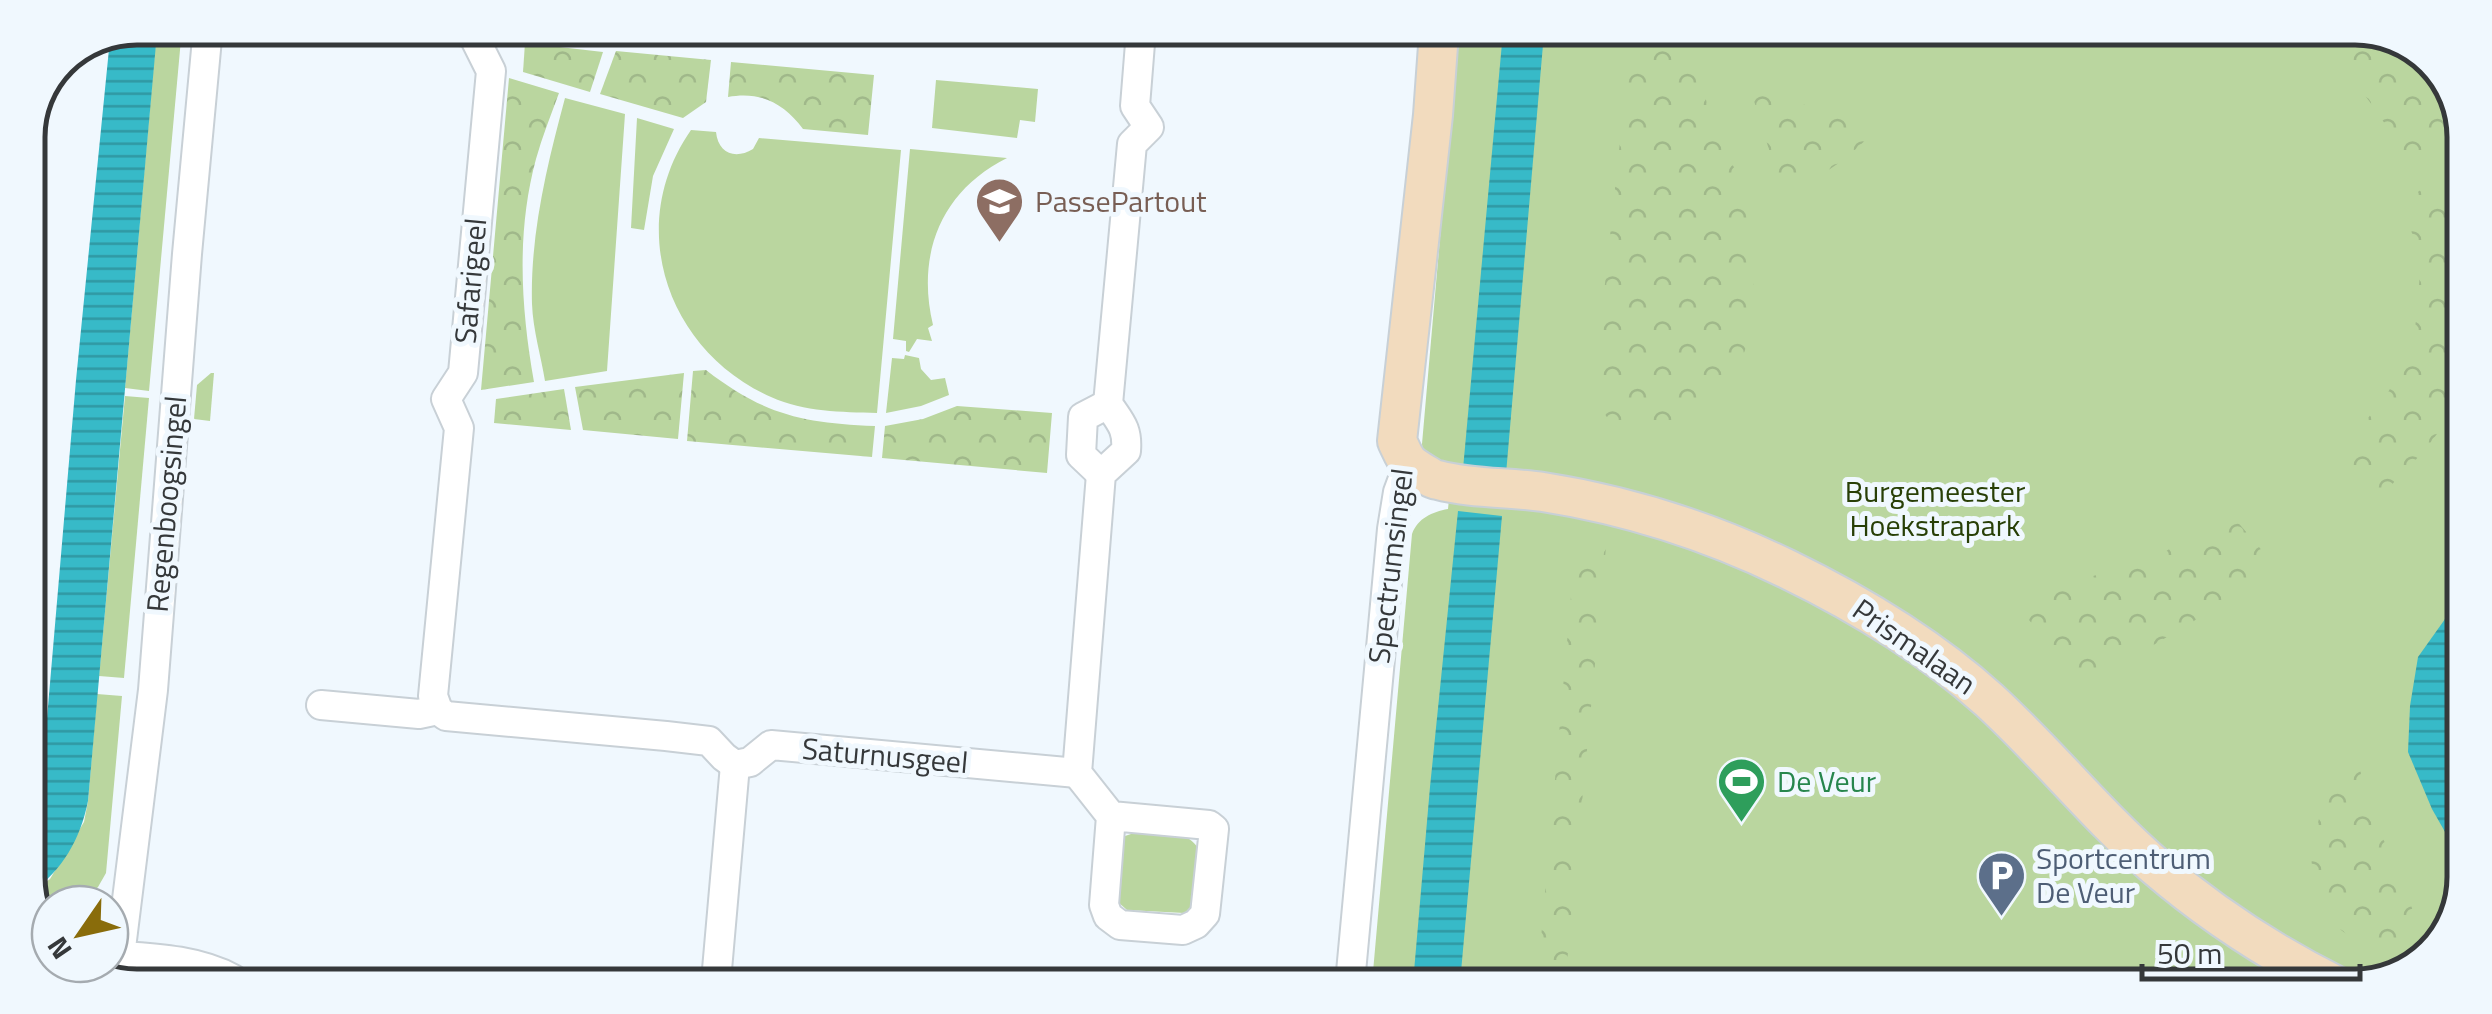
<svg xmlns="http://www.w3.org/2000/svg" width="2492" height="1014" font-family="'Titillium Web',sans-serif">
	<defs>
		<pattern id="forest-crowns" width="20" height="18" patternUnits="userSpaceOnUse" patternTransform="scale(2.5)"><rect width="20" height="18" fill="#bad69f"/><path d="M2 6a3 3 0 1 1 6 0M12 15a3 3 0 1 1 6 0" fill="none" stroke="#a0b88a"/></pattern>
		<pattern id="water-rules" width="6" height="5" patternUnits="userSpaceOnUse" patternTransform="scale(2.5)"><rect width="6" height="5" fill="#37bac8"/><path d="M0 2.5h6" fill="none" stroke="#2f98a3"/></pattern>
	</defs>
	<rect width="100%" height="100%" fill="#f0f8fe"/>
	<g fill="#bad69f">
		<polygon points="157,28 182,28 149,391 125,388"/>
		<path d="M1458,32L2396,36L2442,71L2464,130L2456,918L2416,968L2355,986L1372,983L1412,534C1418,518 1432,512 1448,509L1452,469L1423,454L1422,444Z"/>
		<polygon points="936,80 1038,89 1035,122 1020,120 1017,138 932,128"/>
		<path d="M565,98L625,114L607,371L545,381C541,356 533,330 532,304C530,235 547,165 565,98Z"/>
		<polygon points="637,118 674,129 653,176 644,230 631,228"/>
		<path d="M691,130L716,132C718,153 735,160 753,149L759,138L901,150L877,413C841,412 805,412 771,397C667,351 624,226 691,130Z"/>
		<path d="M910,149L1007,158C941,191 916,254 933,325L928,328L932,341L917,339L909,352L906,351V341L893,339Z"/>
		<polygon points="905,355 919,358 921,369 931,380 945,378 949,395 921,406 886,413 892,358 904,359"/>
		<polygon points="211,373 214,373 210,421 194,419 197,385"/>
		<polygon points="125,396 149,398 124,678 99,676"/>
		<polygon points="97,694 122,696 106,873 98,887 82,904 50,904 50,937 48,937 31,893 50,879 84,822 88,801"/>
		<path d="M1137,832C1160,833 1190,828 1200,852L1193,908L1184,913L1127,910L1118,902L1122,842L1125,836Z"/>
	</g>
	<g fill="url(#forest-crowns)">
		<polygon points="1639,33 1700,33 1701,75 1712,129 1739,176 1748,222 1754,287 1751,332 1738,371 1718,403 1686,423 1658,429 1611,423 1597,403 1598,350 1625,94"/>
		<path d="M2300,35L2396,36L2418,64L2463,141L2412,171C2395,138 2375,105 2349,77C2334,61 2316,50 2300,35Z"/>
		<polygon points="525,43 603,52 590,92 523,72"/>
		<polygon points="616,51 711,60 706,102 683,118 600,94"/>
		<path d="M731,62L874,75L868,135L803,129C784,103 760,91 728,97Z"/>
		<path d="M509,78L559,93C551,115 542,137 536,159C516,233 521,308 534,382L481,390Z"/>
		<polygon points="1751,91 1871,122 1870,136 1846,158 1779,204 1774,166"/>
		<polygon points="2464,159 2462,384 2448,419 2425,450 2375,502 2338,456 2387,394 2400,371 2413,340 2417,314 2421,257 2401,204"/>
		<path d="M706,370C764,415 803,423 875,426L872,457L687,441L693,371Z"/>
		<polygon points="684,373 678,439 583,430 575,387"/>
		<polygon points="564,389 571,430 494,423 496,399"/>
		<polygon points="957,406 1052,413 1047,473 882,458 885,426 923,419"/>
		<path d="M2221,519H2235L2265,554L2276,572L2130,659L2076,673L2021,611C2054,578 2110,576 2152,558C2176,547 2198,532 2221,519Z"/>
		<polygon points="1576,540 1606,547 1565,984 1537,984"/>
		<path d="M2359,757C2363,830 2425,889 2419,964L2410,970L2382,960L2341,930L2316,890L2310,852L2323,804L2337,774Z"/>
	</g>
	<g fill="url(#water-rules)">
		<path d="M137,28H157L156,44L88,801C80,840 63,869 31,893C26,880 25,847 28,833C30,822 37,811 40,800L76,380L110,39Z"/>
		<polygon points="1503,32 1544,33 1506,474 1463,469"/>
		<polygon points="1458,511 1502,516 1460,983 1413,983 1430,787"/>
		<polygon points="2460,598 2457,853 2432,809 2408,752 2410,706 2418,657"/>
	</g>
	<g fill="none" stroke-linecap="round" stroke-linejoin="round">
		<defs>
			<g id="street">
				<polyline points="439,29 470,32"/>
				<polyline points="470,29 491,71 463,373 446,399 459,428 433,696 438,710 446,716 666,736 709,741 724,757 735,765"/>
				<polyline points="1101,474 1081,455 1083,417 1108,404"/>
				<polyline points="321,705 419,714 438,710"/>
				<path d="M1111,816L1209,825L1214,829L1205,914L1196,924L1183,930L1120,925L1108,916L1104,905L1111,816L1077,773L1101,474L1126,451C1128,428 1120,422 1108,404L1132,144L1149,127L1135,106L1141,31"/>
				<path d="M110,955C152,958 196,959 233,979"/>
				<polyline points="125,978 120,956 153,690 187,254 208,28"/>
				<polyline points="716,981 735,765 750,762 771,745 1077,773"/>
				<polyline points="1350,983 1392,529 1398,492 1408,465"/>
			</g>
			<path id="secondary" d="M1439,32L1433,115L1397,441C1407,462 1405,462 1425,474C1431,477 1431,479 1438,480C1471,489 1509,487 1543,492C1626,505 1711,532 1787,569C1859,604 1929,646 1989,700C2047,753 2096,815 2155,866C2211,914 2271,953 2337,986"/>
		</defs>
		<use href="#street" stroke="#c8d0d6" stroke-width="32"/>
		<use href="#secondary" stroke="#c8d0d6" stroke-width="42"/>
		<use href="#street" stroke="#fff" stroke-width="28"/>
		<use href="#secondary" stroke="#f2dbbe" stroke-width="38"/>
	</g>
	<defs>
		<symbol id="school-pin" viewBox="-11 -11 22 30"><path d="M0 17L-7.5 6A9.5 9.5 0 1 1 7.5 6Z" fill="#8d6e63" stroke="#f0f8fe"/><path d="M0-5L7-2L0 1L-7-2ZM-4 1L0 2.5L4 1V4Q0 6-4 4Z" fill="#fff"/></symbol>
		<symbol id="stadium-pin" viewBox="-11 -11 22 30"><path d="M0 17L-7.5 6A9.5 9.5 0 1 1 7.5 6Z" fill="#2e9e5b" stroke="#f0f8fe"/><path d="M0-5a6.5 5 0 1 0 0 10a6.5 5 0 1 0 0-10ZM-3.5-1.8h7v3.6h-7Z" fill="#fff"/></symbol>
		<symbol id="parking-pin" viewBox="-11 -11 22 30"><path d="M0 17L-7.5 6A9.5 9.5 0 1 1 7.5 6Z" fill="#5c6f8a" stroke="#f0f8fe"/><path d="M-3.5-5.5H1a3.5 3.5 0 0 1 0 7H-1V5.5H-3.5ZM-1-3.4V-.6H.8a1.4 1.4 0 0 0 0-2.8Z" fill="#fff"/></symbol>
	</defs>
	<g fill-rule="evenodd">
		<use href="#school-pin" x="972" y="174" width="55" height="75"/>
		<use href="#stadium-pin" x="1714" y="754" width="55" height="75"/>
		<use href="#parking-pin" x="1974" y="848" width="55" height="75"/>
	</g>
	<g text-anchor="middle" stroke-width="10" stroke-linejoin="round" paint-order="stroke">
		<g font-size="30" fill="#785e54" stroke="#f0f8fe" text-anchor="start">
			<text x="1035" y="212">PassePartout</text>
		</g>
		<g font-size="30" fill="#35383a" stroke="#f0f8fe">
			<text transform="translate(471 281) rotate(-85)" y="10">Safarigeel</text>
			<text transform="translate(167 504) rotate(-85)" y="10">Regenboogsingel</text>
			<text transform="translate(1391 566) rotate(-83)" y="10">Spectrumsingel</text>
			<text transform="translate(1914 647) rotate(35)" y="10">Prismalaan</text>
			<text transform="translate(885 756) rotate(5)" y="10">Saturnusgeel</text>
		</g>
		<g font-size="30" fill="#283f06" stroke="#f0f8fe">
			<text x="1935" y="502">Burgemeester<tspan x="1935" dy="34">Hoekstrapark</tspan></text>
		</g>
		<g font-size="30" fill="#27864d" stroke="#f0f8fe" text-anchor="start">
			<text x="1777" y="792">De Veur</text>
		</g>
		<g font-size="30" fill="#4e5e75" stroke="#f0f8fe" text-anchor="start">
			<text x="2036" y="869">Sportcentrum<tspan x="2036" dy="34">De Veur</tspan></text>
		</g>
	</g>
	<path d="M0 0H2492V1014H0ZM137 45H2355A92 92 0 0 1 2447 137V877A92 92 0 0 1 2355 969H137A92 92 0 0 1 45 877V137A92 92 0 0 1 137 45Z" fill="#f0f8fe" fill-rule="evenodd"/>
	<path fill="none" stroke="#35383a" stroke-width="5" d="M137 45H2355A92 92 0 0 1 2447 137V877A92 92 0 0 1 2355 969H137A92 92 0 0 1 45 877V137A92 92 0 0 1 137 45Z"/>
	<g transform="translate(80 934) rotate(236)"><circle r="48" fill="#f0f8fe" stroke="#a5abb0" stroke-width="2.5"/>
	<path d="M0-8L18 38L0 25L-18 38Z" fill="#896c0b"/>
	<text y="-15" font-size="28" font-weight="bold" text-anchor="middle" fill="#35383a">N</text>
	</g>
	<path d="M2142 964v15h218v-15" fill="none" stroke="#35383a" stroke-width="5"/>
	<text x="2157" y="964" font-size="30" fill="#35383a" stroke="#f0f8fe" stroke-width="8" paint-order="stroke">50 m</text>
</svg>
